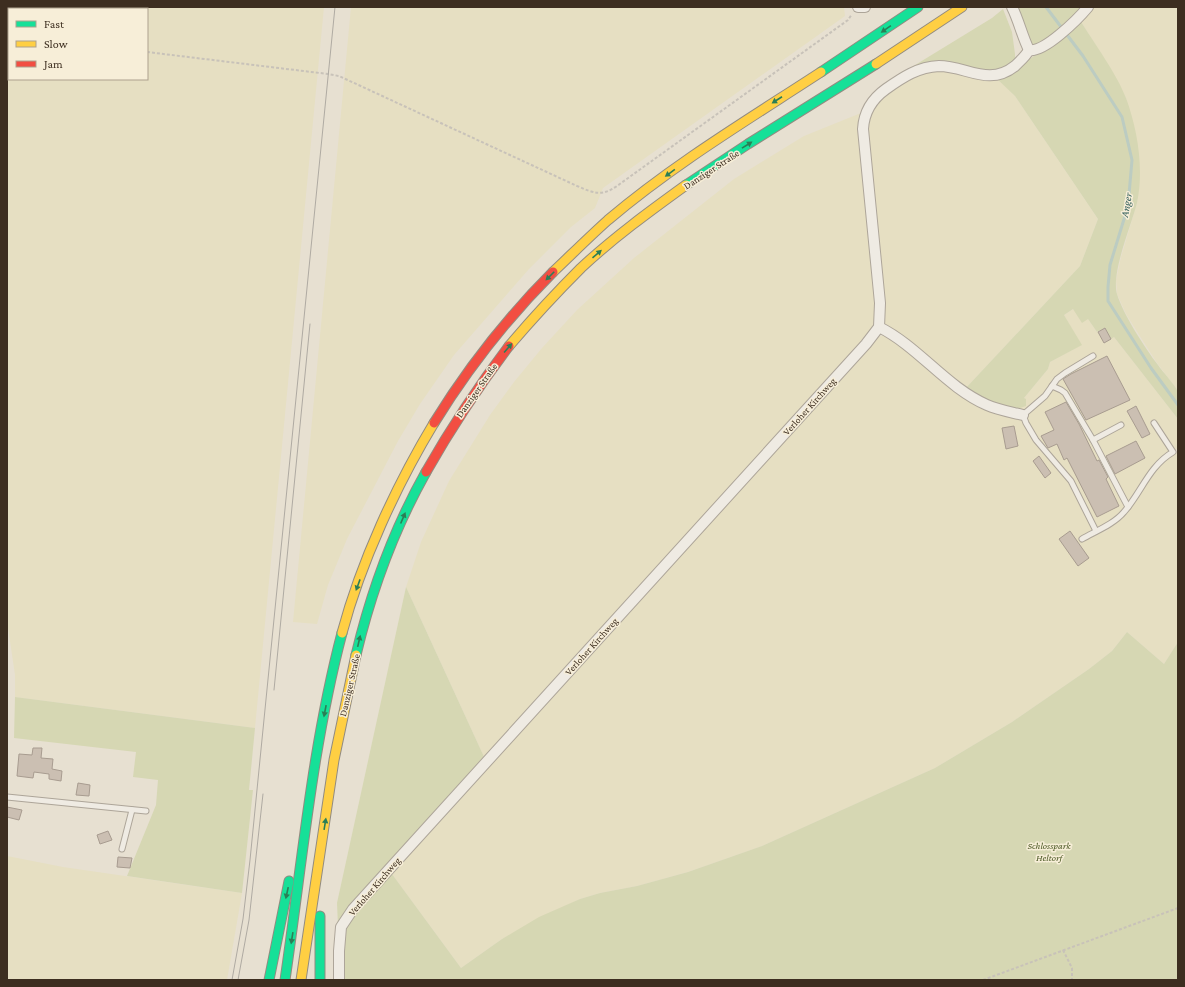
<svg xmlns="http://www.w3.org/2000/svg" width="1185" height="987" font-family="'Crimson Pro',serif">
	<rect width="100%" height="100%" fill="#e7e0d1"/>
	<g fill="#e6dfc2" fill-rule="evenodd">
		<path d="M7,7H324L255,728L15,697V675L7,621ZM9,9H147V79H9Z"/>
		<polygon points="351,7 844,7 845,16 603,188 595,208 571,227 529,269 454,355 420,404 398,441 347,539 328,585 317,624 293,622"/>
		<polygon points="1089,7 1178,7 1178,391 1157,363 1136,330 1126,314 1117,294 1116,280 1121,257 1137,203 1139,184 1126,98 1113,73 1080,20"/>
		<polygon points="937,69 995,77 1006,87 1015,96 1098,219 1080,266 964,390 885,325 883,317 865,128 868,112 902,80"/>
		<polygon points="861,113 861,130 878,306 876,326 485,759 406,587 421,542 449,481 490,415 514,382 542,348 577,310 634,258 734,179 804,136"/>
		<polygon points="1073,309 1088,319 1097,332 1105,328 1114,337 1178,419 1178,448 1164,456 1128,505 1102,535 1125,514 1155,469 1166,457 1178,452 1178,642 1164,664 1127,632 1112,651 1089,669 1012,722 935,768 762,846 688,872 637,886 600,893 580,899 502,939 461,968 389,870 875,338 884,335 894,337 963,391 1024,398 1048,369 1050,362 1081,345 1064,315"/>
		<polygon points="7,856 63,867 242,893 227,980 7,980"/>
	</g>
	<g fill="#d6d7b3">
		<polygon points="1015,7 1086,7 1038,46 1031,43"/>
		<polygon points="1003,9 1012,32 1015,54 1015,61 1011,67 993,73 972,70 907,70 992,18"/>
		<path d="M1080,20C1094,43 1117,74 1126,98C1138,131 1144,169 1137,203C1131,226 1111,273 1117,294C1123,314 1145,348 1158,365C1162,371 1176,386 1178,392C1180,398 1178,412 1178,419L1114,337L1111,339L1105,328L1097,332L1088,319L1082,323L1073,309L1064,315L1082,345L1050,362L1048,369L1024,398L1026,399V406L1011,411L964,390L1080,266L1098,219L1015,96L995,77L1013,70L1052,44Z"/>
		<polygon points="406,587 485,759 338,926 337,903"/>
		<polygon points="1127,632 1164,664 1178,642 1178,980 341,980 344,928 389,870 461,968 502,939 539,917 580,899 600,893 637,886 688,872 762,846 935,768 1012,722 1089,669 1112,651"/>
		<polygon points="15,697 255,728 249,790 253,790 242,893 127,876 156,805 158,780 133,777 136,752 14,738"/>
	</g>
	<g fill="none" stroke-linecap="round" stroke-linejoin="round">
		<polyline stroke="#bcccc2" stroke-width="3" points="1046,7 1083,56 1122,117 1132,160 1128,206 1110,265 1108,287 1108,301 1151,368 1178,405"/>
	</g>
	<g fill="#cbbfb2" stroke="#a89c90">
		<polygon points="1105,328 1111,339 1104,343 1098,332"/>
		<polygon points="1107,356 1130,400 1086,420 1063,379 1071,374"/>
		<polygon points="1066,402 1079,424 1097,461 1099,460 1108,477 1106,479 1119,506 1097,517 1067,458 1064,460 1057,444 1048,448 1041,436 1054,430 1045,412"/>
		<polygon points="1136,406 1150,434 1142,438 1127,411"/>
		<polygon points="1014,426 1018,446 1006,449 1002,428"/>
		<polygon points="1136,441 1145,458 1115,474 1106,456"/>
		<polygon points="1039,456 1051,473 1045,478 1033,461"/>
		<polygon points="1070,531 1089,558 1078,566 1059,539"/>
		<polygon points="33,748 42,748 41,758 53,759 52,769 62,771 61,781 49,779 49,774 34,772 33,778 17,776 19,754 32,755"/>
		<polygon points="78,783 90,785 89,796 76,795"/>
		<polygon points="7,807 22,810 19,820 7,817"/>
		<polygon points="108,831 112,840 100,844 97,835"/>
		<polygon points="118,857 132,858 130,868 117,867"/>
	</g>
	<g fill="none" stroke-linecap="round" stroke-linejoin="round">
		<defs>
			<g id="lane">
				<polyline points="1093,356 1065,373 1057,379 1045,396 1023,415 1026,423 1036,440 1071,481 1096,531"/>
				<polyline points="1052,386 1061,390 1065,393 1093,440 1128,507"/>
				<polyline points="1093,440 1121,425"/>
				<path d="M1082,539C1096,531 1114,524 1124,512C1141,493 1149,466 1173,452L1154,423"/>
				<polyline points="7,797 146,811"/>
				<polyline points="122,849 132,810"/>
			</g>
			<g id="street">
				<polyline points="858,7 865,7"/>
				<path d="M1012,7C1019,21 1022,36 1029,50"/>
				<path d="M1029,50C1044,53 1078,19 1088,7"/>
				<path d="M879,327C919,347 946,387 987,405C998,410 1011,412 1023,415"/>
				<path d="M339,980V951L341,927L353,909L866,344L879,327L880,303L863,129C864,111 872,99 886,89C903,77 918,67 939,66C966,66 989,87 1015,66C1020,61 1026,56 1029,50"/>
			</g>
			<g id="fast">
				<polyline points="821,72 918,7"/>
				<polyline points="686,185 748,144 876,64"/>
				<path d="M356,655C371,592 394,529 426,472"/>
				<polyline points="320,916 320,980"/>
				<polyline points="269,980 289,881"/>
				<path d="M285,980C302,864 312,747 342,633"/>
			</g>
			<g id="slow">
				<polyline points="876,64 962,7"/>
				<path d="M553,272C571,255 589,237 608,220C674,164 749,119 821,72"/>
				<path d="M509,346C532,319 556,293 581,268C613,238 650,211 686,185"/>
				<path d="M342,633C361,562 396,486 434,423"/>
				<polyline points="301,980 334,760 356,655"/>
			</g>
			<g id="jam">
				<path d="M434,423C468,368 507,318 553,272"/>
				<path d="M426,472C451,428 478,387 509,346"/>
			</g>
		</defs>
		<use href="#lane" stroke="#ada599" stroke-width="7"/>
		<use href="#street" stroke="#ada599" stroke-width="12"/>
		<use href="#fast" stroke="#928b80" stroke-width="11"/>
		<use href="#slow" stroke="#928b80" stroke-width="11"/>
		<use href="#jam" stroke="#928b80" stroke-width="11"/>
		<g stroke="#c8c2b9" stroke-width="2" stroke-dasharray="3 2" stroke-linecap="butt">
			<polyline points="7,34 9,35"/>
			<path d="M147,52L328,74L339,76L577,186C594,193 601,197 617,186L848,20L852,14"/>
			<polyline points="1063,950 1072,968 1072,980"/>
			<polyline points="983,980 1178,908"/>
		</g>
		<use href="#lane" stroke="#efebe3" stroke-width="5"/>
		<use href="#street" stroke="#efebe3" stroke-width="10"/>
		<use href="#fast" stroke="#16e098" stroke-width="9"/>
		<use href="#slow" stroke="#ffcf43" stroke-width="9"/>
		<use href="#jam" stroke="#f24e42" stroke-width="9"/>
		<g stroke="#afaaa2" stroke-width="1">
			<polyline points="274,690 310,324"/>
			<polyline points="232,980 243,919 250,860 335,7"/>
			<polyline points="238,980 249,920 263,794"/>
		</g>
	</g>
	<defs><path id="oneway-solid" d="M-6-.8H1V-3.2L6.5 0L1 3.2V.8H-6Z"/></defs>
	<g fill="#2b7e56">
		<use href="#oneway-solid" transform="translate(886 29) rotate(145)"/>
		<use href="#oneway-solid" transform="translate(777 100) rotate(147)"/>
		<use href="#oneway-solid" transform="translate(747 145) rotate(-32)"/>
		<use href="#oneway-solid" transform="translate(670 173) rotate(144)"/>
		<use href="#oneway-solid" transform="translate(597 254) rotate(-41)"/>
		<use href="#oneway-solid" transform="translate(550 276) rotate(135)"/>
		<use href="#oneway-solid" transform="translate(508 348) rotate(-49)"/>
		<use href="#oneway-solid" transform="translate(403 518) rotate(-67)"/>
		<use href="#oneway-solid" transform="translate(358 585) rotate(110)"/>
		<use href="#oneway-solid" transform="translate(359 641) rotate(-77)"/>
		<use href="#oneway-solid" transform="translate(325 711) rotate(101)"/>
		<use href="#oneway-solid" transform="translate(325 824) rotate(-81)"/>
		<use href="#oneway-solid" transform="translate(287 893) rotate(102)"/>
		<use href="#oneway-solid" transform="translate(292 938) rotate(99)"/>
	</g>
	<g text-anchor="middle" stroke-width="3" stroke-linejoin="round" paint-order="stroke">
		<g font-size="10" fill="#3d2e20" stroke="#f7eed8">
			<text transform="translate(711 169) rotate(-33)" y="4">Danziger Straße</text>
			<text transform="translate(476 390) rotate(-55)" y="4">Danziger Straße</text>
			<text transform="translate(809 406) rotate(-48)" y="4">Verloher Kirchweg</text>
			<text transform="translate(591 646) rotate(-48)" y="4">Verloher Kirchweg</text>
			<text transform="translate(349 685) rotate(-77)" y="4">Danziger Straße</text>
			<text transform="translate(374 886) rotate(-49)" y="4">Verloher Kirchweg</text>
		</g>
		<g font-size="10" font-style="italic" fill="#4d5a26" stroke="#f7eed8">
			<text x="1049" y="849">Schlosspark<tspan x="1049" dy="12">Heltorf</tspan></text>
		</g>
		<g font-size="11" font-style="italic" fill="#2f5d5a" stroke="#f7eed8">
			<text transform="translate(1126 205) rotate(-80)" y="4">Anger</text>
		</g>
	</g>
	<rect width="1185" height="987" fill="none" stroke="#3d2e20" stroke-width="16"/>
	<rect x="8" y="8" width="140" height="72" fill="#f7eed8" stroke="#ada18e"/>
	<rect x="16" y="21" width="20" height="6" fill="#16e098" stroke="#ada18e"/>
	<text x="44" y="28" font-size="12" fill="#3d2e20">Fast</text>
	<rect x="16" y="41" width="20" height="6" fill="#ffcf43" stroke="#ada18e"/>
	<text x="44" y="48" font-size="12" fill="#3d2e20">Slow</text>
	<rect x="16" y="61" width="20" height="6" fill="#f24e42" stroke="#ada18e"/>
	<text x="44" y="68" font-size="12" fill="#3d2e20">Jam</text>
</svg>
